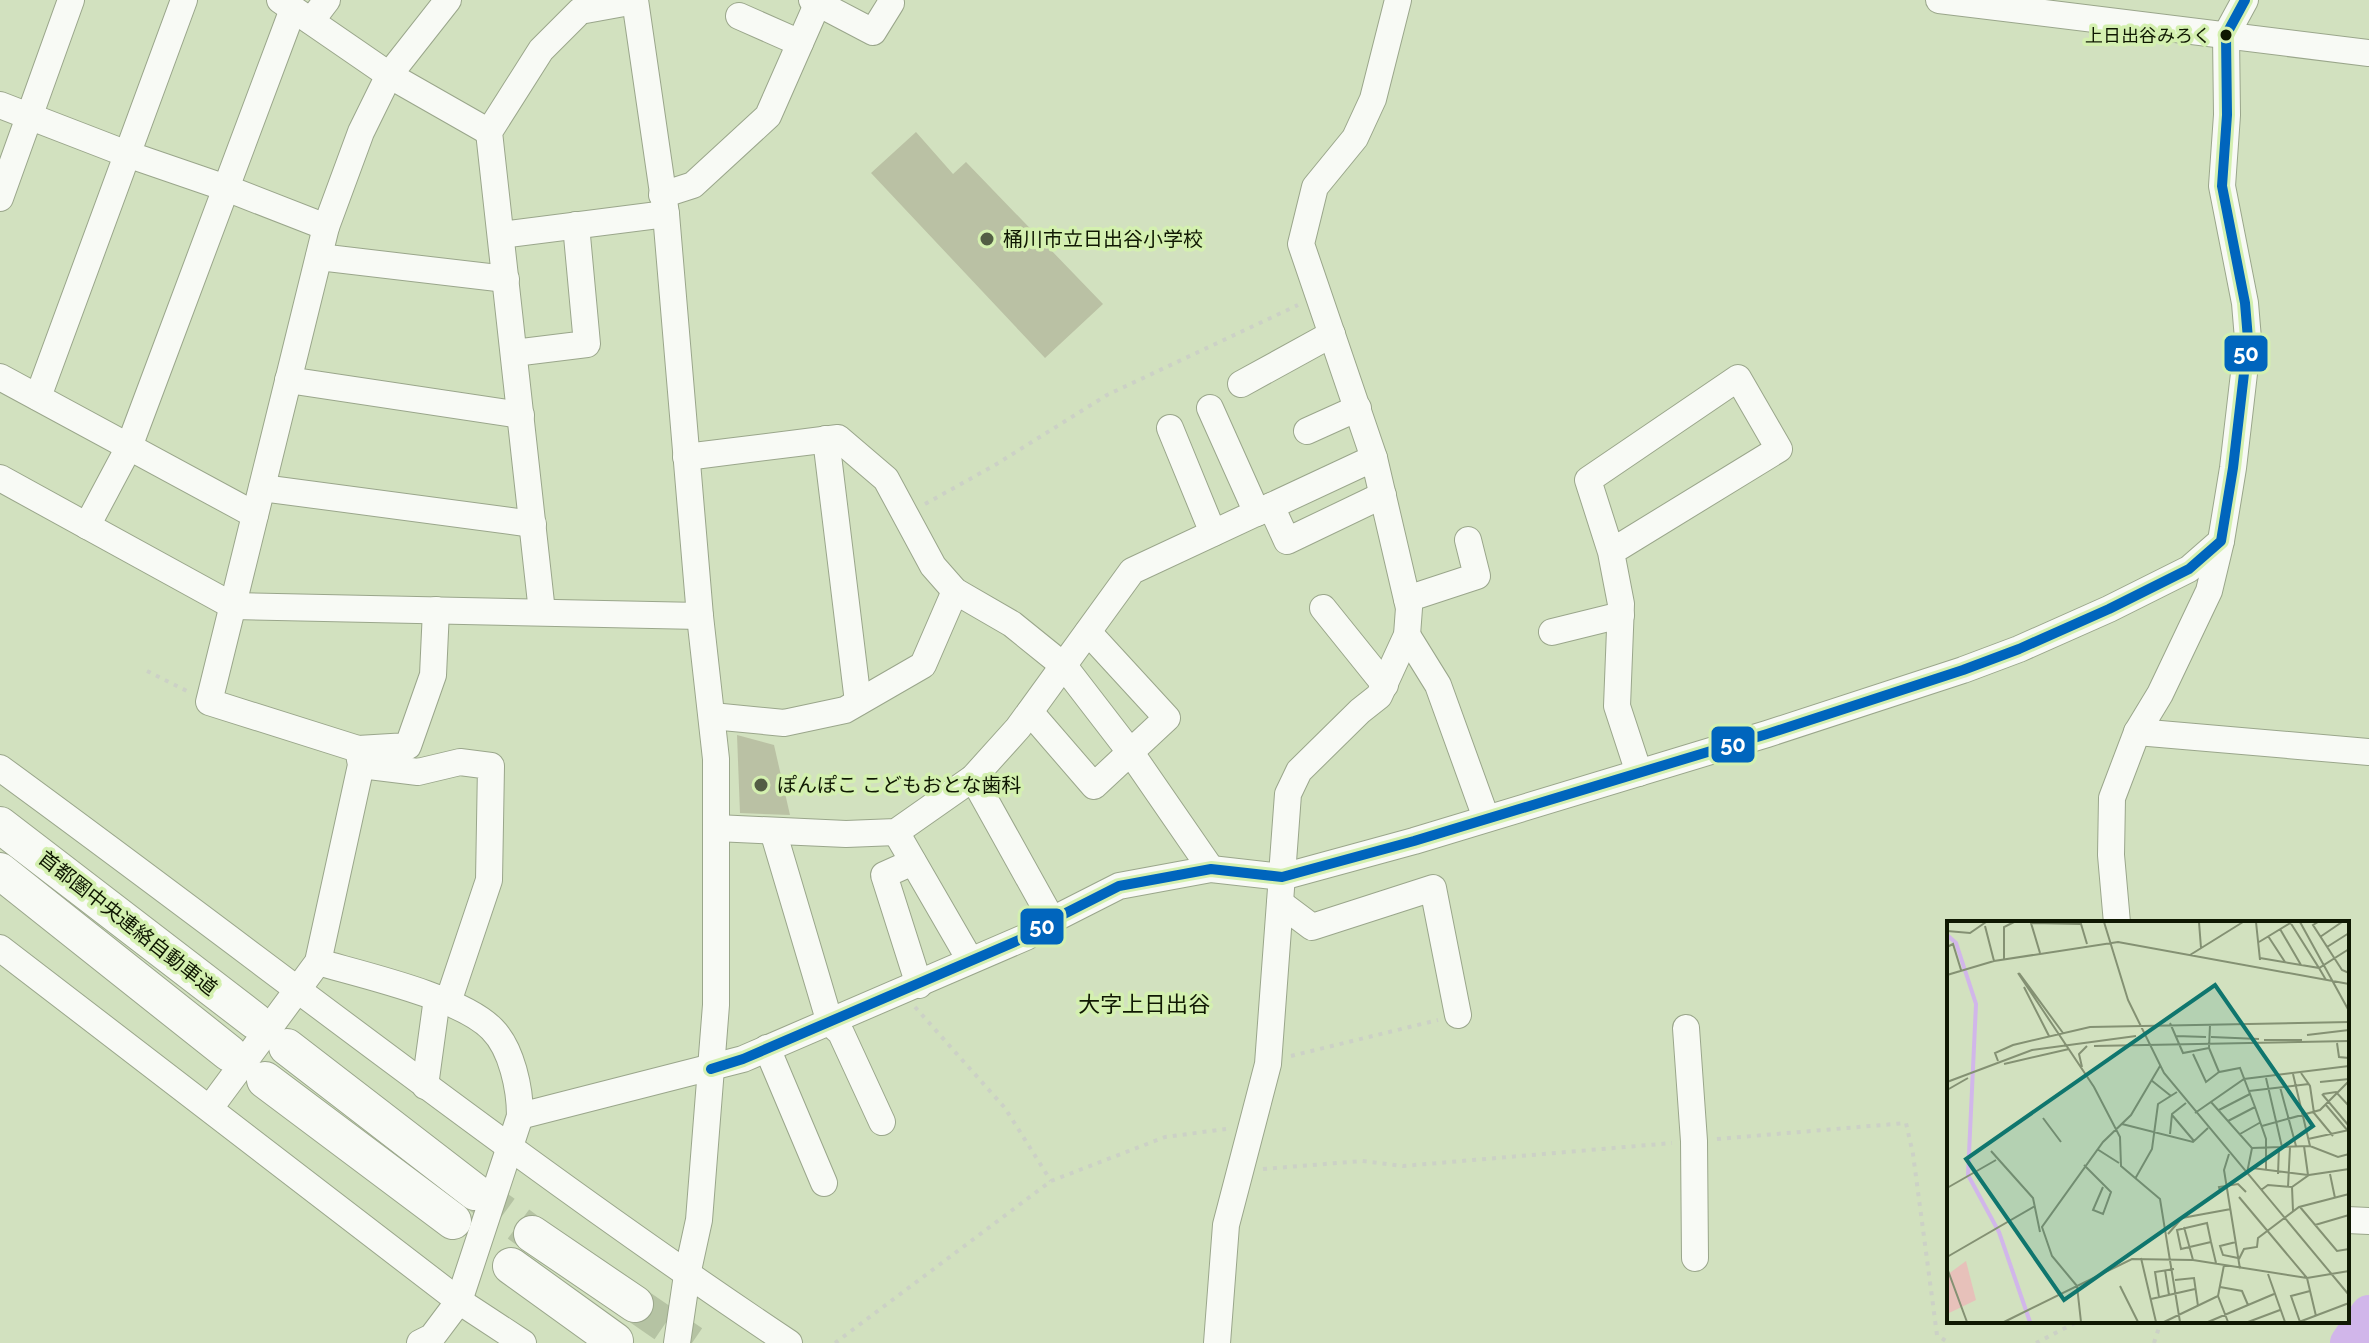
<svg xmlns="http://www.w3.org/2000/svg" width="2369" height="1343" font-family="Raleway,'Noto Sans JP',sans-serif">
	<rect width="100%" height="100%" fill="#d2e1bf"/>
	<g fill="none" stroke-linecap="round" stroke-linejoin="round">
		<polyline stroke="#d1b6ea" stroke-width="38" points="2349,1343 2369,1314"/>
	</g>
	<g fill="#bac1a4">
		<polygon points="916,132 953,174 966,162 1103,304 1045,358 871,173"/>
		<polygon points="737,735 774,745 790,815 740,813"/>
	</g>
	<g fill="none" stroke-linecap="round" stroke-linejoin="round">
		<g stroke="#b5c3a3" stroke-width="36" stroke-dasharray="36 18" stroke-linecap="butt">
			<polyline points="475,1192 532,1234"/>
			<polyline points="635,1304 692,1343"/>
		</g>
		<defs>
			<g id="minor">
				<polyline points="280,0 389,75 489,132"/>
				<polyline points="635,0 666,214 700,616 716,759 716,1005 699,1220 687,1275 677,1343"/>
				<polyline points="812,0 873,32 891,3"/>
				<polyline points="1939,0 2369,53"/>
				<polyline points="739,16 800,43"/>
				<polyline points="311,21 327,0"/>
				<polyline points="0,105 127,154 226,188 326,227"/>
				<polyline points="662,195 693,185 768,116 819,0"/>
				<polyline points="0,198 71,0"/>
				<polyline points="501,235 666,214"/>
				<polyline points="319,257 506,279"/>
				<polyline points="514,353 587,344 576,225"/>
				<polyline points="0,377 255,515"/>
				<polyline points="288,380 521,415"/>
				<polyline points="1241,384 1332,334"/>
				<polyline points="38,397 184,0"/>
				<polyline points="1210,408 1257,513"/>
				<polyline points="1170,428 1213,533"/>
				<polyline points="1307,431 1358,408"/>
				<polyline points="826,439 858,702"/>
				<polyline points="686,457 838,438 886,479 933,566 955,591 1012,624 1064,666 1131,753 1211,869"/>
				<polyline points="0,478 233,606 700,616"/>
				<polyline points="262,488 533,524"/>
				<polyline points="1271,506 1287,541 1383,495"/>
				<polyline points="87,526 129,447 293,9"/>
				<polyline points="1611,552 1779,449 1738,378 1588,480 1611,552 1621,604 1617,706 1639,773"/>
				<polyline points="1407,599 1477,576 1468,540"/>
				<polyline points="1323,608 1385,685"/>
				<polyline points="542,612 489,132 541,50 580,11 635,1"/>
				<polyline points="1552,632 1621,615"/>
				<polyline points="1407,635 1438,685 1486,818"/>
				<polyline points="1030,712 1094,786 1167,718 1088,632"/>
				<polyline points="712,716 784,723 845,710 923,665 955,591"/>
				<polyline points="2137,732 2369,752"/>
				<polyline points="358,749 408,746 433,675 436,610"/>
				<polyline points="361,765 418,772 460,762 491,766 489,880 448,1002"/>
				<path d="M0,768C263,960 517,1162 789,1343"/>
				<polyline points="973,778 1052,920"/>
				<polyline points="716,828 846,834 896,832 973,778 1018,728 1132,571 1374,458"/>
				<polyline points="773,831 830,1023 841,1033 882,1122"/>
				<polyline points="896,832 970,960"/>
				<polyline points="913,862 884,875 919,985"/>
				<polyline points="1280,903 1312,927 1433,888 1458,1015"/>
				<polyline points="2117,923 2111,855 2112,798 2137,732 2160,694 2209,591 2221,541"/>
				<polyline points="0,948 459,1301 523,1343"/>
				<path d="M318,962C363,975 461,997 492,1029C512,1049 520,1089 520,1116L459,1301L432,1337L420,1343"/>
				<polyline points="1686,1028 1694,1141 1695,1258"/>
				<polyline points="767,1048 824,1183"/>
				<polyline points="425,1086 437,998"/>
				<polyline points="210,1108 318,962 361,765 358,749 209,702 326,227 361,132 389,75 448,0"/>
				<polyline points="520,1116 743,1059 1026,937 1052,920 1119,886 1211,869 1282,877 1414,841 1767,734 1963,670 2019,649 2109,609 2189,569 2221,541 2233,468 2248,339 2245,303 2222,186 2227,115 2226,35 2245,0"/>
				<polyline points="2347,1220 2369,1221"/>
				<polyline points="1217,1343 1226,1225 1268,1064 1288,794 1299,771 1360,711 1379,696 1407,635 1409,608 1374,458 1301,244 1315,187 1355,138 1373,99 1398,0"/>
			</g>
			<g id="highway">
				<polyline points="0,825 255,1021"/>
				<polyline points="0,871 229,1053"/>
				<polyline points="287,1047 475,1192"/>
				<polyline points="265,1080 453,1221"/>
				<polyline points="532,1234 635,1304"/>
				<polyline points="511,1266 615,1341"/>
			</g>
		</defs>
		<use href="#minor" stroke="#9aa68b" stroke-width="28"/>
		<use href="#highway" stroke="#9aa68b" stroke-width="38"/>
		<g stroke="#ccd1c6" stroke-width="4" stroke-dasharray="4 6" stroke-linecap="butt">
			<polyline points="925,504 995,465 1107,395 1298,305"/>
			<polyline points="147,671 189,692"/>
			<polyline points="915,1007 1005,1108 1051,1181"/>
			<polyline points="1291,1056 1438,1020"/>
			<polyline points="1717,1139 1906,1123 1913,1154 1937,1335 1949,1343"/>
			<polyline points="1263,1169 1362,1161 1403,1166 1672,1143"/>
			<polyline points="835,1343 1051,1181 1165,1137 1226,1129"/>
			<polyline points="2036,1343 2079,1321"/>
			<polyline points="2154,1343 2161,1321"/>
		</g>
		<use href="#minor" stroke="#f8faf5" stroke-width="26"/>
		<use href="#highway" stroke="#f8faf5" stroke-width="36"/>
		<defs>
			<polyline id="bus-1" points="711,1069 743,1059 1026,937 1052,920 1119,886 1211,869 1282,877 1414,841 1767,734 1963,670 2019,649 2109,609 2189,569 2221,541 2233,468 2248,339 2245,303 2222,186 2227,115 2226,35 2245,0"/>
		</defs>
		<use href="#bus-1" stroke="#d4f0b0" stroke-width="16"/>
		<use href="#bus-1" stroke="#0065bd" stroke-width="10"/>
	</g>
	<circle fill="#0f1802" stroke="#d4f0b0" stroke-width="3" cx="2226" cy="35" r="7"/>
	<g fill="#535e44" stroke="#d4f0b0" stroke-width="3">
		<circle cx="987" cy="239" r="8"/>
		<circle cx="761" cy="785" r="8"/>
	</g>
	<g text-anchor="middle" stroke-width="7" stroke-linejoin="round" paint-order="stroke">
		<g font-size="18" fill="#0f1802" stroke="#d4f0b0" text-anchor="end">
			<text x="2211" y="42">上日出谷みろく</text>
		</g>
		<g font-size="20" fill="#0f1802" stroke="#d4f0b0" text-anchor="start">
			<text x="1003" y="246">桶川市立日出谷小学校</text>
			<text x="777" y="792">ぽんぽこ こどもおとな歯科</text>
		</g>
		<g font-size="20" fill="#0f1802" stroke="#d4f0b0">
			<text transform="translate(128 923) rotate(38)" y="7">首都圏中央連絡自動車道</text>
		</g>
		<g font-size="22" fill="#0f1802" stroke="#d4f0b0">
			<text x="1144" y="1012">大字上日出谷</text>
		</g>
	</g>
	<g transform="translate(1947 921)">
		<rect width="402" height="402" fill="#d2e1bf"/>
		<path d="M19,340L29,379L0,393V354Z" fill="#e7c1ba"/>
		<path fill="none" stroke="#d1b6ea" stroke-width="4" d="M0,14L9,22L29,83L21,254L52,311L83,401"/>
		<path fill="none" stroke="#849173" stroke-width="2" d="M157,1L181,79L217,152L402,374M252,1L254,27M309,1L313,39M343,1L372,47L402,28M353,1L402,90M371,1L366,4L395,49L402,52M38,5L47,40M333,8L354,44M0,10L23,12L39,1M321,15L338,41M373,16L395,1M312,21L345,1M0,26L6,23L14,49M380,26L402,12M93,32L84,2L134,3L140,23M243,34L296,1M313,37L372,47L379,59M57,38V6L67,1M71,52L147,166L173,216L174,245L213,278L233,401M72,52L116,112M0,54L47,40L171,21L402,63M77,66L102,115M223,102L236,132L262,127M263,104L262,127L272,151L293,147L308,186L319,218V250M360,114L402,109M229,115L259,116M264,116L312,118M317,119H355M390,122L392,136L402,137M147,125L402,120M246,133L259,161L272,151M51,140L48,132L66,124L143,106L402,101M57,143L122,128M135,146L132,133L140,125M354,152L363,165L367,192L386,215M346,153L363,225M319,157L335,226M204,159L224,175M0,161L85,129L189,115M373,161L402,158M333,166L349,225M0,169L21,157M302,170L362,163M375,173L402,205M376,173L389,171L402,185M264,181L305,227L300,252M379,184L401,210M272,189L303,173M248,192L297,158L402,145M225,194L247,220M96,197L114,221M281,200L308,186M175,203L246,221L261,207M315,205L373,189L402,160M223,213L225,193L239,182M293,213L314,201M361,218L402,209M357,225L361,254M305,227L363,225L391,236L402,233M150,228L172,242M44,230L86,277L93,311M282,233L277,249L293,348M137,244L164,271L156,293L146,289L156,266M305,247L361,254M331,253L332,226M383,253L388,277M188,258L205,228L211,183L230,171M341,266L343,226M345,266L346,290M0,267L49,239M314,269L321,264L345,266L362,254L402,248M273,270L272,266L291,263L299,271M292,276L360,357L369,395M353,286L390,330L402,328M368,304L402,294M237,306L246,339M221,313L235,297L284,288M264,321L234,328L230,309L260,302L264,321L269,342M289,321L273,325L276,334L291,337M0,336L88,285M194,337L209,401M292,338L297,328L310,326L311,317L352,286L402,273M0,347L20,401M218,349L222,374M321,353L338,401M228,359L247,357L251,385M173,365L191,401M273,366L295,370L301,384M271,375L281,401M212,376L208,351L227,348M204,378L248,368M57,401L185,338L246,339L360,357L402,350M134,401L130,365L105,335L95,306L156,221L184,194L213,145M217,401L271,375L277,344M261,401L327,373M301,401L333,389M352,401L402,382M353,401L344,375L363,370"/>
		<path fill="#0f766e" fill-opacity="0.15" stroke="#0f766e" stroke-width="4" d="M268,64L366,205L117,379L19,238Z"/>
		<rect width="402" height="402" fill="none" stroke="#0f1802" stroke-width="4"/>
	</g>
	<g stroke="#d4f0b0" stroke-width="3">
		<rect x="2223" y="334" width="46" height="39" rx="8" fill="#0065bd"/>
		<rect x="1710" y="725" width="46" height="39" rx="8" fill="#0065bd"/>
		<rect x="1019" y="907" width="46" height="39" rx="8" fill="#0065bd"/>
	</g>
	<g font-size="22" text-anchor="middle" font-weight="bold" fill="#fff">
		<text x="2246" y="361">50</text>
		<text x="1733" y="752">50</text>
		<text x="1042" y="934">50</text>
	</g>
</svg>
